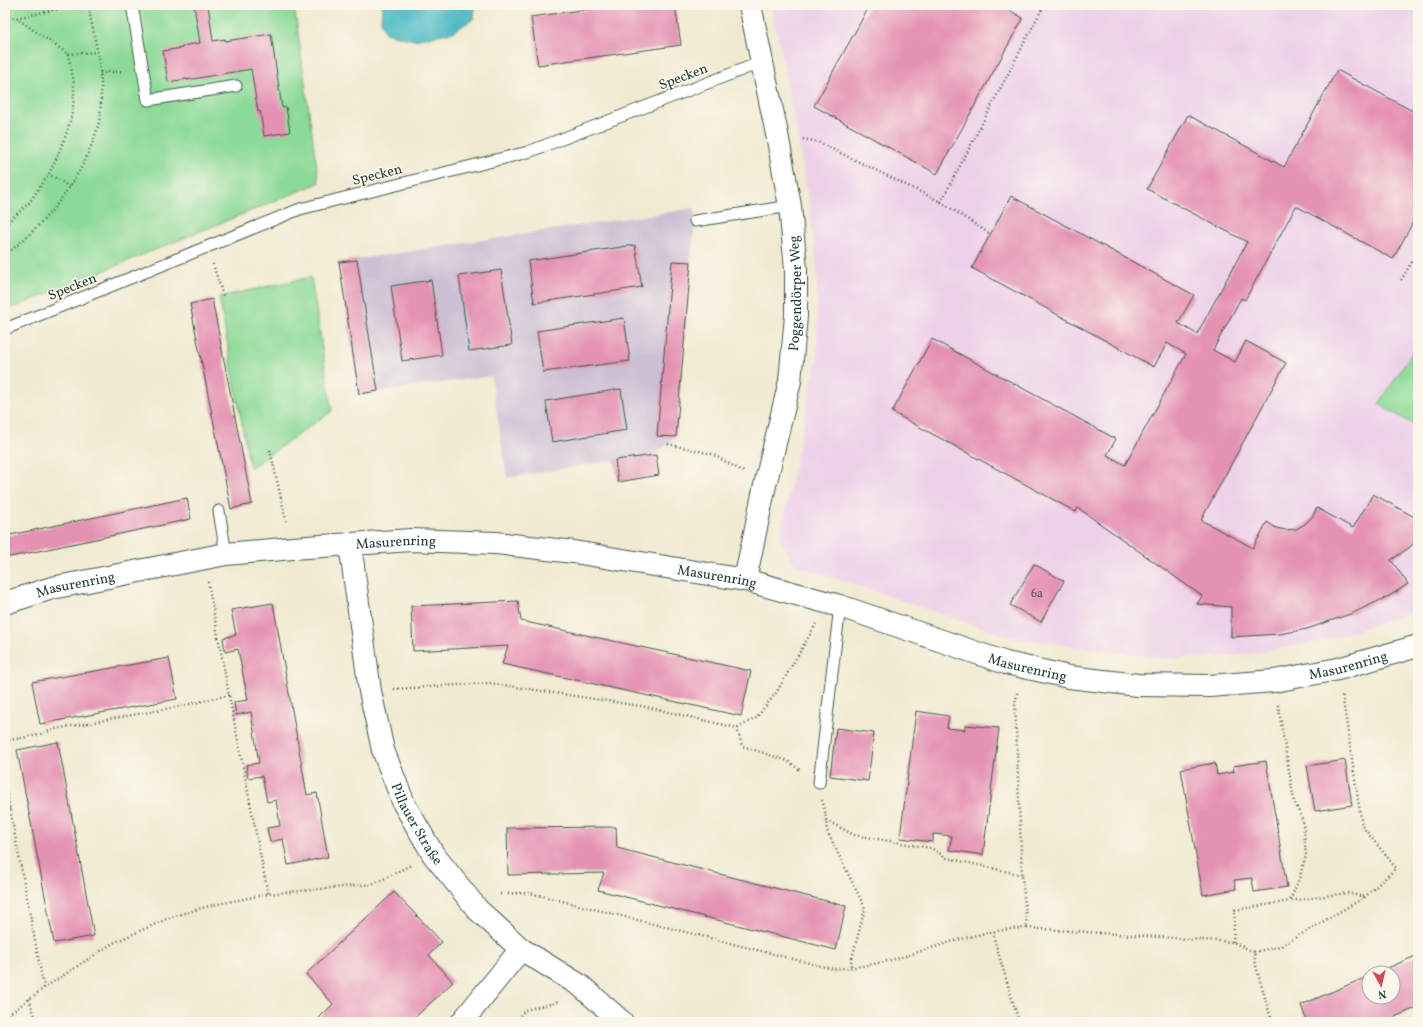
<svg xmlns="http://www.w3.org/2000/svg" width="1423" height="1027" font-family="Vollkorn,serif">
	<rect width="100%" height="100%" fill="#fbf7ec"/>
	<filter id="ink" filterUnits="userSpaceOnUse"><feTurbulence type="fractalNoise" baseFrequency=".025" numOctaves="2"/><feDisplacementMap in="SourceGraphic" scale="8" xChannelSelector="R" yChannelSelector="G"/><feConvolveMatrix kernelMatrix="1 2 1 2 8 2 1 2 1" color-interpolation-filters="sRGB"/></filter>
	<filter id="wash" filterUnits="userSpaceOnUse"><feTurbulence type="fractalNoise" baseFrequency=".012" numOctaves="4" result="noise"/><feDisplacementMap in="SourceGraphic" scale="16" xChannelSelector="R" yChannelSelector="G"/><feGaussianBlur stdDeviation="0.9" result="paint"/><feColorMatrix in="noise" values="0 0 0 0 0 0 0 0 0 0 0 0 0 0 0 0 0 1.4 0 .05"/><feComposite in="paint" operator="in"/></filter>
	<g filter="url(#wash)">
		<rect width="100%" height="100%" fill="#f1ead1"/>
		<polygon fill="#edd1e9" points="770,5 1418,5 1418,344 1379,404 1418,427 1418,610 1324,641 1236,656 1167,659 1010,637 795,565 779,540 817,359 817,268 809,202 782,54"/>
		<polygon fill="#ccbfd4" points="695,208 695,221 691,262 676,437 656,455 659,475 618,482 614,460 507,478 491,376 359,394 339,262"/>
		<g fill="#8cda97" stroke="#568c66">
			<polygon points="5,5 294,5 319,183 5,311"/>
			<polygon points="311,277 332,411 250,468 219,297"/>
			<polygon points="1418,344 1418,427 1379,404"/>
		</g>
		<polygon fill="#4ebcc5" stroke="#367c7c" points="382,5 476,5 473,19 453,32 414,40 385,33 381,21"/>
		<g id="blocks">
			<g fill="#e492b2">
				<polygon points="194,5 208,5 213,41 225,39 225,41 271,34 282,108 286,107 290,132 264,136 260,111 258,112 251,69 187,80 187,79 168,82 163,51 182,48 182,46 200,43"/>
				<polygon points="618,5 675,5 681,45 538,65 531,17"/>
				<polygon points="870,5 1000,5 1023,18 937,174 814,106"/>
				<polygon points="1337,70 1418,114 1418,213 1393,259 1296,206 1245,300 1241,298 1213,350 1235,362 1246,341 1286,363 1201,520 1253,548 1267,522 1276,528 1286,530 1296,529 1305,524 1312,517 1317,508 1353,528 1373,494 1418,519 1418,539 1410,547 1391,560 1408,584 1391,595 1353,613 1307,629 1280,634 1231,637 1231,607 1197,604 1202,596 1078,508 1076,512 892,412 932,339 1116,439 1107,455 1125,465 1186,354 1167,343 1154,367 972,268 1011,196 1194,295 1178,323 1197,334 1247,242 1147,189 1188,115 1284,167"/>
				<polygon points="635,245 642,287 534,303 528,261"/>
				<polygon points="357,260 378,391 359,394 339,262"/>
				<polygon points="672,261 691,262 676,437 657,436"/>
				<polygon points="501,270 512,345 469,351 459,276"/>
				<polygon points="431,280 442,355 402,361 391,286"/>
				<polygon points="212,299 252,504 231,509 190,304"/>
				<polygon points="624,318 630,361 543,372 537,331"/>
				<polygon points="621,389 627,430 552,442 546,401"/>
				<polygon points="656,455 659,475 618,482 615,460"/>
				<polygon points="187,498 191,519 5,558 5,536"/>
				<polygon points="1034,564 1064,581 1041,622 1010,605"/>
				<polygon points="518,601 521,621 751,671 741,716 502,664 508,646 413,651 411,606"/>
				<polygon points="273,603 307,795 317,793 328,857 288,865 283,839 270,842 267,828 280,826 276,800 267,802 262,776 248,778 246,765 259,763 251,712 236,715 234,702 248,700 238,649 225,652 223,638 236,635 231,610"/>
				<polygon points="169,658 177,699 40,724 32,682"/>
				<polygon points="916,711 949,716 947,728 965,730 965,725 999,728 983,855 949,850 952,836 933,834 933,842 900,838"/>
				<polygon points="836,728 874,733 868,781 830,776"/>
				<polygon points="58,742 94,936 54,943 17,750"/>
				<polygon points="1345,760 1352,805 1315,811 1307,766"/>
				<polygon points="1266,761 1287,887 1254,892 1252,878 1234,880 1236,889 1203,895 1181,769 1215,763 1217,775 1234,772 1233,766"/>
				<polygon points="616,827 617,848 846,906 836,950 598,890 604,873 508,875 507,828"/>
				<polygon points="394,892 442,942 429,955 453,982 410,1022 315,1022 333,1004 306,974"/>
				<polygon points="1418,955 1418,1007 1383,1022 1307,1022 1301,1005 1369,976 1369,997 1393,997 1393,973 1376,973"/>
			</g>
		</g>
	</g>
	<g filter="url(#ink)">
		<use href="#blocks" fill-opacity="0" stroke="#3e574c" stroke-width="1"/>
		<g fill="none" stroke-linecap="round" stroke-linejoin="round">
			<defs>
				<g id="lane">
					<polyline points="132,5 148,100 236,86"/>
					<polyline points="695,221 790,206"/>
					<polyline points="5,329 300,209 528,152 762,62"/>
					<polyline points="219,511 226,554"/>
					<polyline points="819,783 840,606"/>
				</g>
				<g id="street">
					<path id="s1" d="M350,544L370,691L383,750L404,804L433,854L478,910L521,949L581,986L622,1022"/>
					<path id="s2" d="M745,580L765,485L790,381L796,316V269L790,206L777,134L750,5"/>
					<path id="s3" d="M5,603L52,588L226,554L293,548L411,540L496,543L574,552L745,580L840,606L1006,663L1069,677L1138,685L1209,686L1274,681L1338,669L1418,646"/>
					<polyline points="462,1022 521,949"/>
				</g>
			</defs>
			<use href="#lane" stroke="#3e574c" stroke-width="13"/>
			<use href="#street" stroke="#3e574c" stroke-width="24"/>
			<g stroke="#3e574c" stroke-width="2.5" stroke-dasharray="1 3" stroke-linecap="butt">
				<polyline points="5,16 7,17 16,18 77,5"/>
				<polyline points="16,18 68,54 97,52"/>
				<path d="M68,54C70,65 74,77 74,88C75,119 62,146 49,174L70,187"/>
				<polyline points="100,73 124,71"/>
				<polyline points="803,139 818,142 941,202 990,234"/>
				<polyline points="941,202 1044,5"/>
				<polyline points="5,225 29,203 49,174"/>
				<path d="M5,255C48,222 83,178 98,126C101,116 101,103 101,92C102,65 93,32 88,5"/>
				<polyline points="213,264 223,296"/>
				<polyline points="1401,280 1418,252"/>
				<polyline points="668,444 712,454 744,472"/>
				<polyline points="270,450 287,524"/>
				<polyline points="208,582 229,695 268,894"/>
				<polyline points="394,689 489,683 647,707 737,728 756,718 776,693 816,624"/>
				<polyline points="1278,705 1294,801 1303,821 1306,855 1300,876 1290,901 1347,893 1365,897"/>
				<polyline points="737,728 742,746 788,761 801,771"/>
				<polyline points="5,741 38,735 55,729 177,707 229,695"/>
				<polyline points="5,783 44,988"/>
				<polyline points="822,800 825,810 827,831 865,908 851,962 851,968"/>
				<polyline points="5,810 10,809"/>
				<polyline points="826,820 854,835 931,848 947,858 1022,875"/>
				<path d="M500,894L530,893L833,969C852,968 872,965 891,960C936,948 980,929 1027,928L1022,875L1015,703L1018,690"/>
				<polyline points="1027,928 1233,942 1254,952 1256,966 1272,1022"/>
				<polyline points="992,932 1019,1022"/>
				<polyline points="1233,942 1235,910 1290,901"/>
				<polyline points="1254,952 1281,946 1365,897 1396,868 1362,826 1342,693"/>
				<polyline points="29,999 37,1022"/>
				<polyline points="5,1017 44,988 113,943 171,917 213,905 268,894 373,884 411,865"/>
				<polyline points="515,1022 525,1010 558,1002"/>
				<polyline points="1410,1022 1418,1019"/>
			</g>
			<use href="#lane" stroke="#fff" stroke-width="11"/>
			<use href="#street" stroke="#fff" stroke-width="22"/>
		</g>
	</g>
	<g text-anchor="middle" stroke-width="3" stroke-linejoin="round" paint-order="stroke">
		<g font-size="12" fill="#505254">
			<text x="1037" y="597">6a</text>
		</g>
		<g font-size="14" fill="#1f3d34" stroke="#fbf7ec">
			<text transform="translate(683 76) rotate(-21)" y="5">Specken</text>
			<text transform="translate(377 174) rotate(-14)" y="5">Specken</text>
			<text transform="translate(72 286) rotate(-22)" y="5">Specken</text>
			<text dy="5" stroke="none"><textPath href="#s2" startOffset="292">Poggendörper Weg</textPath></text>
			<text dy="5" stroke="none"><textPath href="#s3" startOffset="397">Masurenring</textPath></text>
			<text dy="5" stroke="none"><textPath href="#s3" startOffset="721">Masurenring</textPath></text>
			<text dy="5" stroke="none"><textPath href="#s3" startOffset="73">Masurenring</textPath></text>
			<text dy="5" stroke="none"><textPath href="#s3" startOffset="1369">Masurenring</textPath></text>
			<text dy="5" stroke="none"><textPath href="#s3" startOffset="1045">Masurenring</textPath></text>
			<text dy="5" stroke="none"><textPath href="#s1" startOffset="290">Pillauer Straße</textPath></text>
		</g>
	</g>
	<rect width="1423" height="1027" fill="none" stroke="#fbf7ec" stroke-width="20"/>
	<g transform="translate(1381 985) rotate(172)"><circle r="19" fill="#fbf7ec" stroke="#a3ada2"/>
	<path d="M0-3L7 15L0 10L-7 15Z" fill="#d1495b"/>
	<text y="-6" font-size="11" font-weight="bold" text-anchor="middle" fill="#1f3d34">N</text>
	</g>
</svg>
